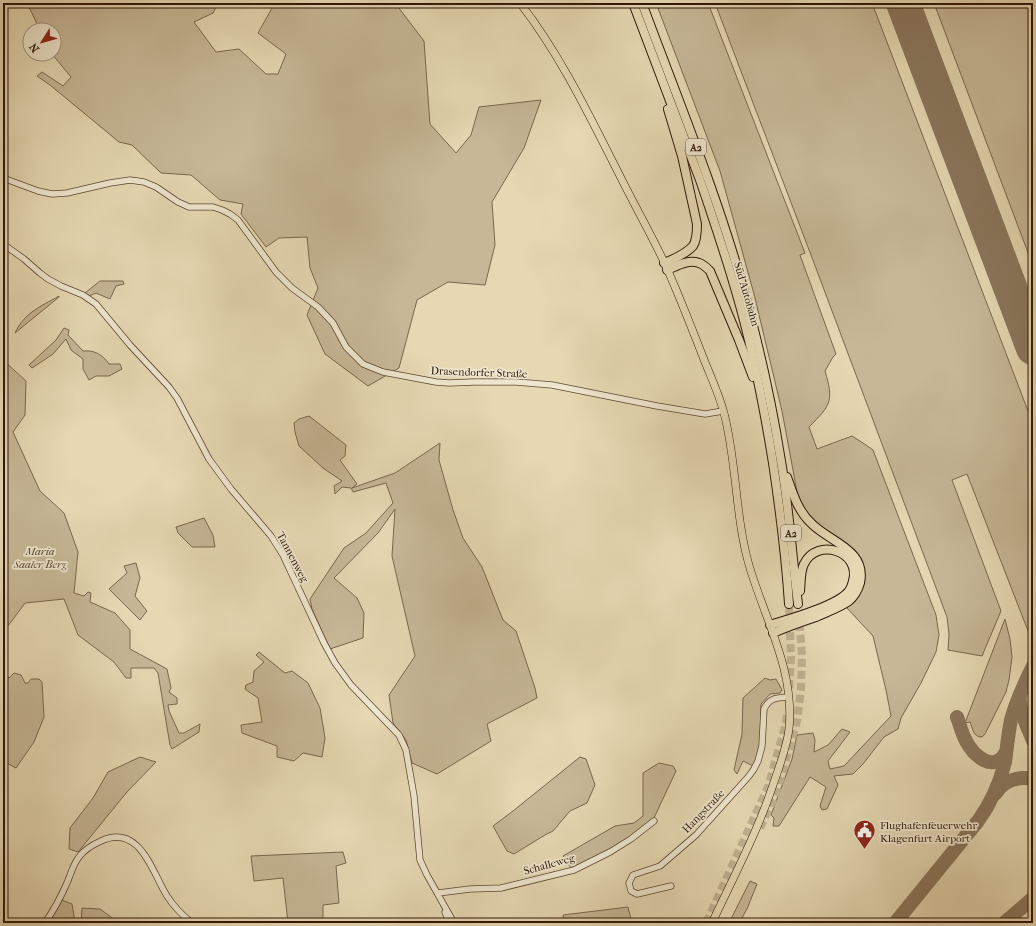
<svg xmlns="http://www.w3.org/2000/svg" width="1036" height="926" font-family="'IM FELL French Canon',serif">
	<rect width="100%" height="100%" fill="#e5d8b3"/>
	<filter id="stains"><feTurbulence type="fractalNoise" baseFrequency=".005" numOctaves="4"/><feColorMatrix values="0 0 0 0 .2 0 0 0 0 .09 0 0 0 0 .02 0 0 0 .5 -.17"/></filter>
	<radialGradient id="worn" r=".72"><stop offset=".6" stop-color="#630" stop-opacity="0"/><stop offset="1" stop-color="#630" stop-opacity=".3"/></radialGradient>
	<g fill="#c6b796" stroke="#7a664e">
		<polygon points="15,3 218,3 213,13 194,22 216,52 239,49 266,74 278,74 286,54 258,33 275,3 395,3 424,41 430,124 456,153 471,135 479,107 541,100 524,148 492,202 495,245 485,285 448,282 417,300 399,368 368,386 325,354 307,315 318,288 310,268 307,237 279,238 266,247 241,214 243,204 220,200 191,175 161,173 132,145 119,142 50,85 37,76 42,72 63,86 71,77 52,54 54,54 54,30 40,30 29,7"/>
		<path d="M656,3H708L805,253L800,255L836,354L833,357L825,371C834,401 831,405 809,427L817,449L852,436L866,445L873,450L936,615L939,635L936,652L921,683L901,718L898,729L884,737L863,764L853,774L834,776L838,785L827,809L822,810L820,806L826,787L810,777L779,826H773L774,818L771,815L792,759L797,735L813,733L815,740L814,752L828,745L842,729L850,732L828,761L830,769L844,766L891,716L886,690L873,636L846,607L859,556L852,548L824,530L813,521L804,510L798,497L782,411L754,294L720,171Z"/>
		<polygon points="715,3 872,3 1033,424 1033,633 1030,636 967,474 952,480 1001,611 982,656 948,650 949,634 947,617 811,255"/>
		<polygon points="934,3 1033,3 1033,266"/>
		<polygon points="100,281 123,281 124,284 116,286 110,299 96,293 89,296 85,293"/>
		<path d="M59,296V297L15,333C25,312 40,307 59,296Z"/>
		<path d="M64,328L69,330L68,335L83,351C94,350 102,354 109,364H120L122,369L109,376H96L89,380L83,369V359L71,350L66,339L53,354L32,368L29,365L56,340Z"/>
		<polygon points="3,360 26,381 25,415 13,432 40,491 64,513 78,552 74,593 84,596 88,592 91,593 90,602 115,613 130,630 130,649 167,669 171,688 169,692 177,698 177,704 168,705 169,711 179,733 184,733 200,724 199,732 172,749 170,745 158,673 154,668 131,668 131,678 126,678 114,662 78,635 64,599 25,603 8,626 3,628"/>
		<polygon points="309,416 346,445 345,456 340,460 357,484 352,488 395,473 440,443 439,460 453,510 463,538 482,567 503,620 516,631 535,688 537,698 487,724 491,741 437,774 412,763 406,740 393,723 389,695 415,656 392,556 395,509 378,533 334,578 357,598 364,613 363,638 330,649 312,609 310,599 344,548 366,533 393,503 386,483 353,492 351,488 342,487 335,494 334,486 342,481 323,468 299,446 295,432 294,423 299,419"/>
		<polygon points="204,518 213,535 215,547 192,547 178,533 176,527"/>
		<polygon points="136,563 140,578 135,596 147,611 140,620 109,589 127,573 124,566"/>
		<path d="M1005,619L1010,639L1012,657L1009,680L1006,692L985,734L982,737C973,737 973,729 970,722L965,723Z"/>
		<polygon points="259,652 285,673 292,671 308,683 320,708 325,738 322,757 303,753 294,761 277,757 277,746 242,733 241,725 262,722 258,698 245,689 246,685 253,682 254,671 264,662 256,655"/>
		<polygon points="14,673 21,675 25,683 28,683 31,679 39,679 42,682 44,717 34,742 16,768 3,761 3,676 6,675 9,678"/>
		<path d="M765,678L770,680L776,679L782,690L780,693L770,694L761,704C760,725 764,748 753,766L743,761L737,774L734,770L742,734L743,698Z"/>
		<polygon points="140,757 156,762 127,792 78,852 69,849 70,828 93,798 108,772"/>
		<polygon points="580,757 586,759 595,785 587,803 570,811 553,831 545,835 514,854 507,851 493,826 513,811"/>
		<polygon points="659,763 673,766 676,771 653,820 632,836 610,850 571,868 563,856 615,826 634,823 643,816 643,773"/>
		<polygon points="343,852 346,863 336,866 339,903 323,905 323,923 288,923 283,878 254,881 251,856"/>
		<polygon points="750,881 757,884 747,909 739,923 729,923"/>
		<polygon points="62,900 72,904 75,922 81,923 82,908 100,909 119,923 47,923"/>
		<polygon points="628,907 632,923 564,923 563,915"/>
	</g>
	<g fill="none" stroke-linecap="round" stroke-linejoin="round">
		<g stroke="#8a775d" stroke-width="14">
			<path d="M1020,695C1018,710 1028,727 1033,741"/>
			<path d="M957,717C960,725 962,734 966,741C974,756 994,774 1006,752"/>
			<path d="M996,793C1004,780 1019,776 1033,779"/>
			<path d="M895,923L978,821C991,803 1000,783 1005,762C1007,748 1008,734 1011,720C1016,701 1024,684 1033,666"/>
			<polyline points="1004,923 1033,898"/>
		</g>
		<polyline stroke="#8a775d" stroke-width="34" points="903,3 1033,348"/>
		<g stroke="#c0b191" stroke-width="8" stroke-dasharray="8 4" stroke-linecap="butt">
			<polyline points="789,688 791,657 789,604"/>
			<polyline points="760,828 776,794 797,721 801,689 802,655 798,604"/>
			<polyline points="706,923 768,787 786,723 787,715"/>
		</g>
		<defs>
			<g id="minor">
				<polyline points="3,178 38,191 52,194 67,193 110,183 130,180 144,182 156,187 178,202 189,207 213,207 222,210 230,214 238,220 276,272 292,288 318,307 333,323 346,347 363,364 383,372 436,382 449,383 474,382 516,382 552,385 657,406 705,414 723,411"/>
				<polyline points="3,244 24,259 40,273 48,279 61,286 83,295 96,304 130,345 169,387 177,398 209,459 231,489 271,536 283,555 324,643 335,663 351,685 399,735 406,750 414,796 420,860 427,875 454,923"/>
				<path d="M671,886L637,894L631,891L629,883L633,875L660,866L696,835L749,776L754,769L758,761L762,746L764,709C770,697 777,698 789,697"/>
				<polyline points="438,893 470,889 501,888 574,870 610,852 631,839 654,821"/>
				<polyline points="445,912 449,923"/>
				<path d="M45,923C53,911 60,899 66,885C70,877 73,864 79,857C84,850 92,845 101,841C140,823 152,872 167,896C174,907 182,915 192,923"/>
			</g>
			<path id="major" d="M520,3C562,57 591,119 622,180C636,208 652,236 665,264C679,295 691,326 703,357C710,375 719,394 724,413C737,463 735,516 749,565C765,620 795,670 789,729C787,746 780,765 774,782C758,831 734,876 712,923"/>
			<g id="highway">
				<path d="M633,3L700,180C713,218 726,256 737,295C753,350 764,407 773,463C780,510 786,557 789,604"/>
				<path d="M642,3C678,100 718,196 745,295C760,350 772,405 781,461C789,508 792,556 798,604"/>
				<path d="M664,263C674,259 686,254 693,246C697,240 697,231 697,224L682,156L668,109"/>
				<path d="M667,270C677,266 688,259 699,263C703,264 707,268 710,271L739,340L753,377"/>
				<path d="M770,625C789,619 836,606 848,592C851,589 852,585 853,581C861,551 817,537 804,564C800,572 801,583 800,591"/>
				<path d="M773,633C787,627 801,622 816,617C827,612 839,608 849,601C855,596 858,590 860,583C867,549 829,542 811,523C798,511 793,494 787,477"/>
			</g>
		</defs>
		<use href="#minor" stroke="#5c4632" stroke-width="7"/>
		<use href="#major" stroke="#2e1607" stroke-width="8"/>
		<use href="#highway" stroke="#2e1607" stroke-width="10"/>
		<use href="#minor" stroke="#eee6ce" stroke-width="5.5"/>
		<use href="#major" stroke="#e5d8b3" stroke-width="7"/>
		<use href="#highway" stroke="#e5d8b3" stroke-width="8"/>
	</g>
	<defs>
		<symbol id="civic-pin" viewBox="-11 -11 22 30"><path d="M0 17L-7.5 6A9.5 9.5 0 1 1 7.5 6Z" fill="#8f2418" stroke="#eee6ce"/><path d="M-.6-6.5H3V-4.5H.6V-3L4-1V1h2V6H-6V1h2V-1L-.6-3ZM-1.2 2.5V6h2.4V2.5Z" fill="#fff"/></symbol>
	</defs>
	<g fill-rule="evenodd">
		<use href="#civic-pin" x="852" y="818" width="25" height="34"/>
	</g>
	<g text-anchor="middle" stroke-width="3.5" stroke-linejoin="round" paint-order="stroke">
		<g fill="#eee6ce" stroke="#685443" stroke-width="1">
			<rect x="686" y="139" width="20" height="16" rx="3"/>
			<rect x="781" y="525" width="20" height="16" rx="3"/>
		</g>
		<g font-size="10" font-weight="bold" fill="#2e1607">
			<text x="696" y="151">A2</text>
			<text x="791" y="537">A2</text>
		</g>
		<g font-size="11" fill="#2e1607" stroke="#eee6ce">
			<text transform="translate(747 294) rotate(74)" y="4">Süd Autobahn</text>
			<text transform="translate(479 372) rotate(2)" y="4">Drasendorfer Straße</text>
			<text transform="translate(293 557) rotate(62)" y="4">Tannenweg</text>
			<text transform="translate(703 811) rotate(-46)" y="4">Hangstraße</text>
			<text transform="translate(549 864) rotate(-15)" y="4">Schalleweg</text>
		</g>
		<g font-size="11" font-style="italic" fill="#5c4632" stroke="#eee6ce">
			<text x="40" y="555">Maria<tspan x="40" dy="13">Saaler Berg</tspan></text>
		</g>
		<g font-size="11" fill="#2e1607" stroke="#eee6ce" text-anchor="start">
			<text x="880" y="829">Flughafenfeuerwehr<tspan x="880" dy="13">Klagenfurt Airport</tspan></text>
		</g>
	</g>
	<rect width="1036" height="926" fill="none" stroke="#e5d8b3" stroke-width="16"/>
	<rect x="4" y="4" width="1028" height="918" fill="none" stroke="#2e1607" stroke-width="2"/>
	<rect x="8" y="8" width="1020" height="910" fill="none" stroke="#2e1607"/>
	<g transform="translate(42 42) rotate(233)"><circle r="19" fill="#eee6ce" stroke="#a1937e"/>
	<path d="M0-3L7 15L0 10L-7 15Z" fill="#8f2418"/>
	<text y="-6" font-size="11" font-weight="bold" text-anchor="middle" fill="#2e1607">N</text>
	</g>
	<rect width="100%" height="100%" filter="url(#stains)"/>
	<rect width="100%" height="100%" fill="url(#worn)"/>
</svg>
